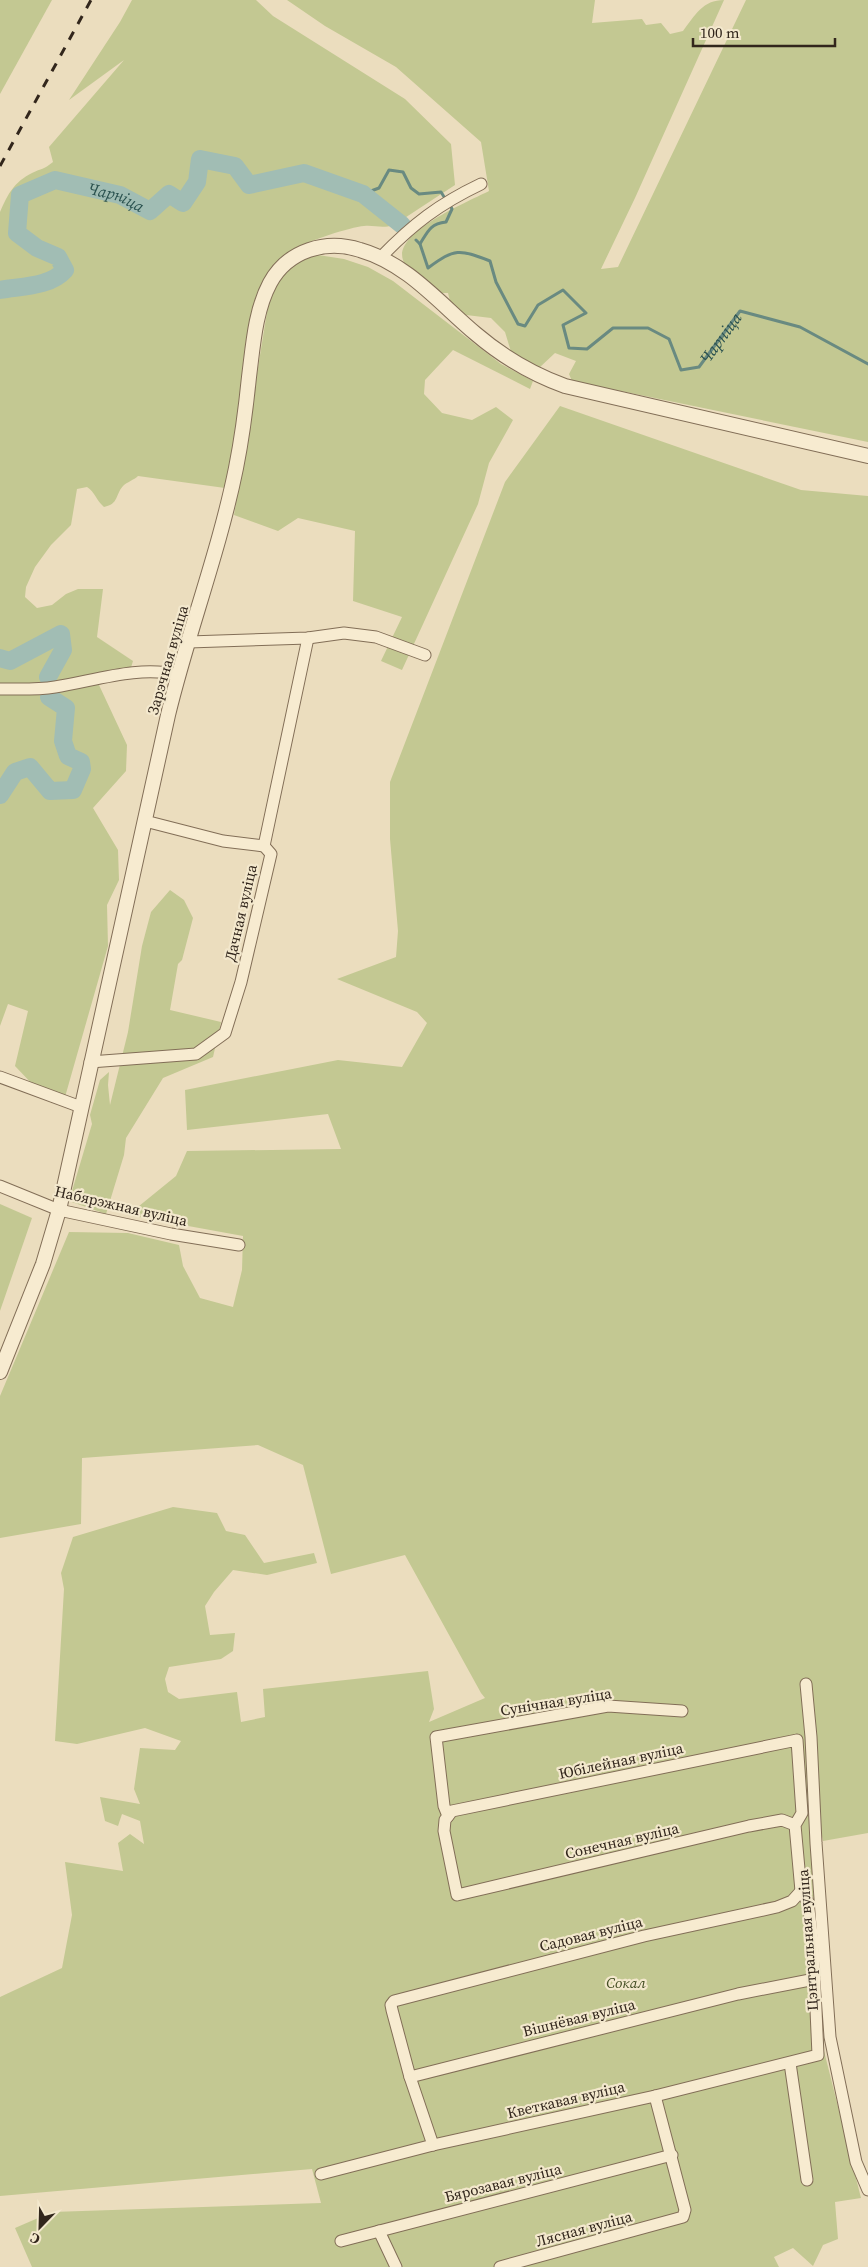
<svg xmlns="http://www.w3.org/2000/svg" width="868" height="2267" font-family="'Source Serif 4',serif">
	<rect width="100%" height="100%" fill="#ebddbe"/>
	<g fill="#c3c892">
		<polygon points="0,0 52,0 0,94"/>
		<path d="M132,0H256L273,16L405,99L451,144L455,185L394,225C381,229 376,225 364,226C350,227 309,241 296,248C244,279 245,353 239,406C236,433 230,461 225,488L138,476C134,480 127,482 123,486C115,495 119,504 104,507C96,500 95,492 87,487L77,489L71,525L51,545L35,567L26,587L25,597L37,608L52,605L66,594L78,589H103L97,637L133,661L129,674L99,685L127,745L126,771L93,808L118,850L119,880L107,905L108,946L65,1097L35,1087L15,1066L28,1011L8,1004L0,1026V212C8,194 14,182 32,173C42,168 43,170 53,162L49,147L124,60L69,100L120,22Z"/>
		<path d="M287,0H595L592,23L642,19L646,25L661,23L670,34L683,31C695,15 703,0 724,0L635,198L601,269L618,267L746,0H868V442L572,381L569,374L576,361L555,353L539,368L512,355L505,332L491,318L458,314L452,309L448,293H435C425,284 407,273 403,260C393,232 470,201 489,191L481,142L396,67L325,26Z"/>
		<path d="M318,255L344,259L368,267L393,281L501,364L533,381L530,389L453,350L425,380L424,394L442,413L472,420L496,407L513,420L489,463L478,504L402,670L381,661L402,617L353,601L355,531L298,518L278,531L234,515L268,306C281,275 285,264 318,255Z"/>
		<polygon points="560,406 801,490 868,496 868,1833 823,1841 811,1785 809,1793 824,2051 861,2198 835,2202 838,2239 823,2245 813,2266 793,2248 774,2257 779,2267 32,2267 15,2228 52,2212 321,2203 312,2169 0,2196 0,1997 62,1968 72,1915 65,1862 123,1871 118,1843 130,1834 144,1844 140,1821 122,1814 118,1826 105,1821 100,1797 140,1804 134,1789 140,1748 175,1750 181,1741 145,1728 77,1744 55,1741 64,1589 61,1573 73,1537 173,1507 217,1513 226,1531 245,1535 264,1563 314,1553 317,1563 267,1575 233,1570 214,1592 205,1606 210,1635 235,1633 233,1651 221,1659 169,1667 165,1679 168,1692 179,1699 237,1692 241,1722 265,1717 263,1689 428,1671 434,1709 429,1722 485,1698 481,1693 405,1555 331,1574 303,1465 258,1445 82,1458 81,1524 0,1538 0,1396 69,1232 128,1233 179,1245 183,1266 200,1298 233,1307 242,1270 243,1236 128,1215 176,1176 187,1151 341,1149 328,1114 187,1130 185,1090 338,1060 402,1067 427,1023 417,1012 337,979 396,957 398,931 390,839 390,782 505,482"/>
		<polygon points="170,890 184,900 193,918 182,960 178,964 170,1010 221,1022 213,1057 163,1078 126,1138 124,1155 106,1214 69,1201 92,1124 90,1115 100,1080 109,1072 108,1085 110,1105 128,1032 142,946 151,912"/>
		<polygon points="0,1204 32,1218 0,1311"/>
	</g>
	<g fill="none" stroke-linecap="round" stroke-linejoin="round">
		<g stroke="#698a81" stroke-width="3">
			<polyline points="363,194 379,188 389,170 403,172 411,188 419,194 441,192 446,200"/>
			<path id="s1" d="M416,240L420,244L428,268C455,248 459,249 490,261L496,282L518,324L525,326L538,305L563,290L586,313L563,325L569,348L587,349L613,328H648L669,339L681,370L699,367L740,311L800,327L868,364"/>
			<path d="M420,244C428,231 430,224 446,222L452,209L450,205"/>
		</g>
		<g stroke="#a1bdb4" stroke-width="18">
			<path id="s2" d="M0,290C22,286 50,287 65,270L58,257L37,248L17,233L20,195L55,180L120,195L150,211L169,194L183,203L197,182L200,159L235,166L249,185L304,173L363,194L402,225"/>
			<polyline points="0,658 10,661 61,634 63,650 48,677"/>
			<polyline points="0,795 15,772 30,767 50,791 73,790 82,769 81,762 68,756 63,741 66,708 49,697"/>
		</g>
		<defs>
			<g id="minor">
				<path d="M381,257C413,224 439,204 481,184"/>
				<polyline points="189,642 308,638 344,633 376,637 425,655"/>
				<path d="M0,689C18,689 37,690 55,687C94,681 139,665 178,675"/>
				<polyline points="145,821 223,841 264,846"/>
				<polyline points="90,1062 196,1054 225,1033 241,982 271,854 264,846 308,638"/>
				<polyline points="0,1077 81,1107"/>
				<polyline points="0,1186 59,1210 171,1234 239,1245"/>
				<polyline points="806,1684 811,1737 816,1843 830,2037 856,2162 868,2190"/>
				<polyline points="448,1816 444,1806 436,1737 608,1706 682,1711"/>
				<polyline points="790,2063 807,2180"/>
				<polyline points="410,2077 738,1994 815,1979"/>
				<polyline points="433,2145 410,2077 392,2010 391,2005 394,2001 644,1936 777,1907 792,1901 801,1891"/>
				<polyline points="321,2174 433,2145 655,2096 818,2055 813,1942 808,1902 801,1891 795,1825 802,1813 797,1740 452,1811 445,1820 444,1831 457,1895 749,1826 782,1820 795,1825"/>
				<polyline points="379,2231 396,2267"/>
				<polyline points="341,2241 672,2155"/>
				<polyline points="500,2267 683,2217 685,2210 655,2096"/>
			</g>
			<path id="tertiary" d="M0,1372L43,1264L59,1210L168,715C188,632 219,552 236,468C242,438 246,407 249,377C253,346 255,311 270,283C288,250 326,239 360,250C408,264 439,303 476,334C503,357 532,374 565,386L868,456"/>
		</defs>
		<use href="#minor" stroke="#826e57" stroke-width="13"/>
		<use href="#tertiary" stroke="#826e57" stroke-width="16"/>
		<use href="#minor" stroke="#f7ebd0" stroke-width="11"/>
		<use href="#tertiary" stroke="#f7ebd0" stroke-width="14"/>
		<polyline stroke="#32261c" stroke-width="3" stroke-dasharray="9 9" stroke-linecap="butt" points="0,166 91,0"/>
	</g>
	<g text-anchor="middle" stroke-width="4.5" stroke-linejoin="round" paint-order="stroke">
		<g font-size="15" fill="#32261c" stroke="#f3e8cd">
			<text transform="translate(168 660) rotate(-74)" y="5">Зарэчная вуліца</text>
			<text transform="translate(241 913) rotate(-77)" y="5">Дачная вуліца</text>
			<text transform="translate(121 1206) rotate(13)" y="5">Набярэжная вуліца</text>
			<text transform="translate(556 1702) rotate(-9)" y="5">Сунічная вуліца</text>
			<text transform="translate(621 1761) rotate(-12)" y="5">Юбілейная вуліца</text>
			<text transform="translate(622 1841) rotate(-13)" y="5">Сонечная вуліца</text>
			<text transform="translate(591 1934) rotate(-14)" y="5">Садовая вуліца</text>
			<text transform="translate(808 1940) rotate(-94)" y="5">Цэнтральная вуліца</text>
			<text transform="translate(579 2018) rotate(-14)" y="5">Вішнёвая вуліца</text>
			<text transform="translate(566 2100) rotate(-13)" y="5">Кветкавая вуліца</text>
			<text transform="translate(503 2183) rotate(-14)" y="5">Бярозавая вуліца</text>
			<text transform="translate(584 2229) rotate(-15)" y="5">Лясная вуліца</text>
		</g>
		<g font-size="15" font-style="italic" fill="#434e23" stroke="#f3e8cd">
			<text x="626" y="1988">Сокал</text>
		</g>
		<g font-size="16" font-style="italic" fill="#2b524f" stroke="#f3e8cd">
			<text dy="6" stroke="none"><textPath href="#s2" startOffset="272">Чарніца</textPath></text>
			<text dy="6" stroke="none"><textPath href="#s1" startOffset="509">Чарніца</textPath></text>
		</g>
	</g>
	<g transform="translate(40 2227) rotate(203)" stroke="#f3e8cd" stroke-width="4" paint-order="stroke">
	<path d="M0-4L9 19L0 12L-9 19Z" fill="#32261c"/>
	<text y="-8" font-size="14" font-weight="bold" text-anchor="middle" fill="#32261c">С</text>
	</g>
	<path d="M693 38v8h142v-8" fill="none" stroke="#32261c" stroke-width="2.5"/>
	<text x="700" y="38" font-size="15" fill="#32261c" stroke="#f3e8cd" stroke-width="4" paint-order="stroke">100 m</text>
</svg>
